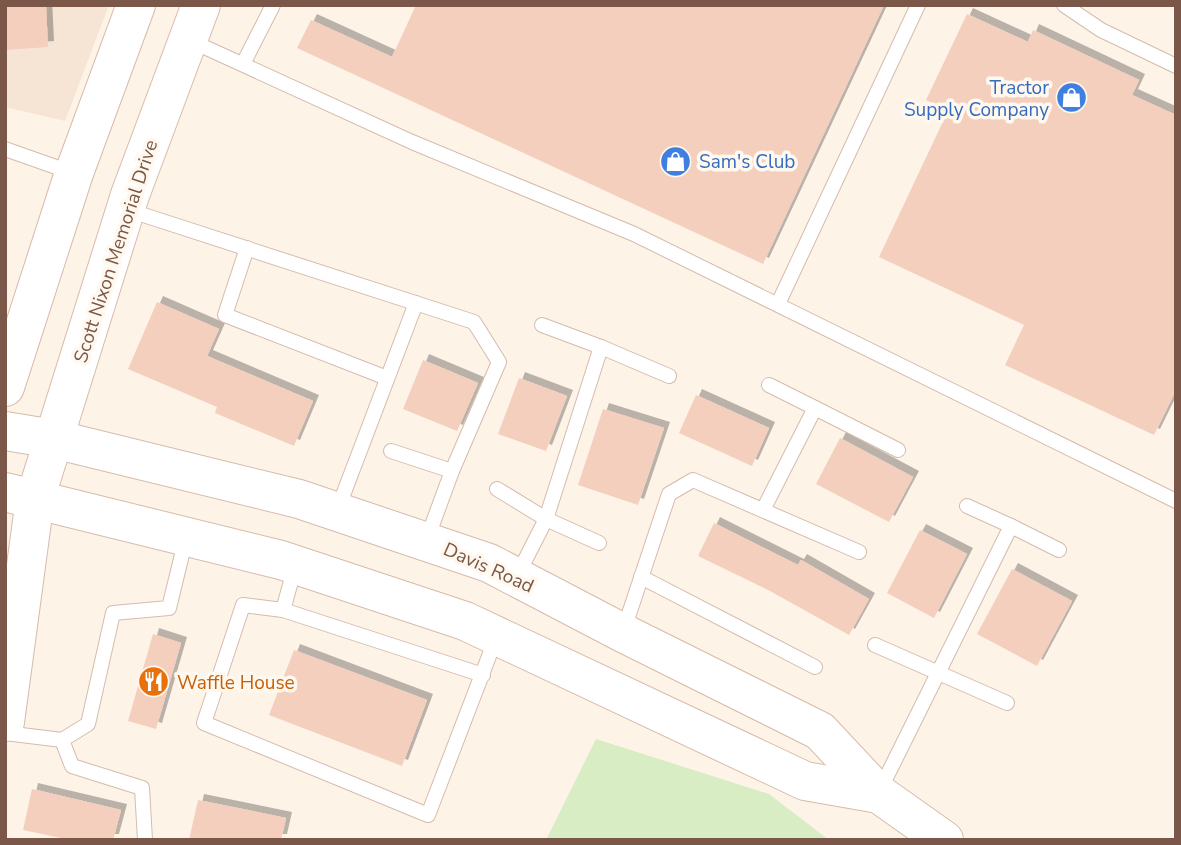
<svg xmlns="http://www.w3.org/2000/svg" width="1181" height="845" font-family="'Nunito Sans',sans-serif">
	<defs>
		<filter id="shadow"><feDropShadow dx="6" dy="-6" stdDeviation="0" flood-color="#0004"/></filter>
	</defs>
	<rect width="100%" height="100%" fill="#fef3e7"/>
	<polygon fill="#f6e5d5" points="5,5 109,5 65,121 5,107"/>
	<polygon fill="#d8edc4" points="596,739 769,794 829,840 546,840"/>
	<g fill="#f5cfbd" filter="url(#shadow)">
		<polygon points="5,5 46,5 48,47 5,50"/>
		<polygon points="416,5 884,5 763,264 297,48 311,20 392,57"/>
		<polygon points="967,14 1028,42 1033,30 1139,80 1132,95 1176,115 1176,390 1154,435 1005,365 1024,325 879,257 948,111 926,100"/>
		<polygon points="157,302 219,329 207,356 313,401 294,446 215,413 217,407 128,369"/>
		<polygon points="423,360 478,383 457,431 403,409"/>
		<polygon points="519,378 567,396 546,451 498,434"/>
		<polygon points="696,395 769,428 752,466 679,433"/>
		<polygon points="603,409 664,428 638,505 578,485"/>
		<polygon points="840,438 913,477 889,522 816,484"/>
		<polygon points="714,523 798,565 801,560 869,599 849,635 770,591 698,556"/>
		<polygon points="920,530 967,554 934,618 887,593"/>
		<polygon points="1012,569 1072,601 1037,666 977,634"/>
		<polygon points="153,634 181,643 156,729 128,721"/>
		<polygon points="294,650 427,700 402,766 269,715"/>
		<polygon points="32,789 121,810 113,840 70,840 23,830"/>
		<polygon points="198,800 286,818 281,840 189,840"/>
	</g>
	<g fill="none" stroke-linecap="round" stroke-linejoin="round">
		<defs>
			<g id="service">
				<polyline points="1064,5 1101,30 1176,66"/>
				<polyline points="189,40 412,142 634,234 1176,501"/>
				<polyline points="243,64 273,5"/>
				<polyline points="5,149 73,173"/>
				<polyline points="128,210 474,322 499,362 452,471 427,539"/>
				<polyline points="247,248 225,315 387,378"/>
				<polyline points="778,304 918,5"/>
				<polyline points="542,325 601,347"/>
				<polyline points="769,385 815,408"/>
				<polyline points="391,451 452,471"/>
				<polyline points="497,489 546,519 599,543"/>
				<polyline points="967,506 1011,526"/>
				<polyline points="763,510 815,408 898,450"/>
				<polyline points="337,511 416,303"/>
				<polyline points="517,576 546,519 601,347 669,376"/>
				<polyline points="641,577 815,667"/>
				<polyline points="283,610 295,567"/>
				<polyline points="623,632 669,494 693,480 859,552"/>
				<polyline points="875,645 1007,703"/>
				<polyline points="483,675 283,610 243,605 204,723 428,815 496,638"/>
				<polyline points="5,733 62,740 88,724 113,613 169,608 186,538"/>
				<polyline points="62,740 72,766 142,788 145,840"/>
				<polyline points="879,792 1011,526 1059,550"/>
			</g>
			<g id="secondary">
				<polyline points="5,387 74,173 136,5"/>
				<polyline points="5,431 54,439 299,499 489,563 623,633 820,731 879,794 944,840"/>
				<polyline points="5,492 281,560 465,621 805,781 879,794"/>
				<polyline points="5,722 35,499 130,195 201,5"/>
			</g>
		</defs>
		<use href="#service" stroke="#d4bcae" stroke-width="16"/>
		<use href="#secondary" stroke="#d7bbab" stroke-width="40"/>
		<use href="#service" stroke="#fff" stroke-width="14"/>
		<use href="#secondary" stroke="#fff" stroke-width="38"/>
	</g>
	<defs>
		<symbol id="shop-disc" viewBox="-11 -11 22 22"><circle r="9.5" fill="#3f7fe0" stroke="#fff8ef"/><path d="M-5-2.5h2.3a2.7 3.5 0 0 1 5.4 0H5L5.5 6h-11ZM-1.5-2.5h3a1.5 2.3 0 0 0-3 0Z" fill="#fff"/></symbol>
		<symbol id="restaurant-disc" viewBox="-11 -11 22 22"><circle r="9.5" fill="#e8710a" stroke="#fff8ef"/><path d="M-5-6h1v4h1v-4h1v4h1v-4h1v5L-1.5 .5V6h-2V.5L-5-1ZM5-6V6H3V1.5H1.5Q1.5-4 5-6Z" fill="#fff"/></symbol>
	</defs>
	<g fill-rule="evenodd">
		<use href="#shop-disc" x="1054" y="80" width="35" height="35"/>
		<use href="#shop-disc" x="658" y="144" width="35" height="35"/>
		<use href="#restaurant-disc" x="136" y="664" width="35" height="35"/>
	</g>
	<g text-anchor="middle" stroke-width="7" stroke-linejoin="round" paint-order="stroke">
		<g font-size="19" fill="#366cbe" stroke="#fff8ef" text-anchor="end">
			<text x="1049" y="94">Tractor<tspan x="1049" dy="22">Supply Company</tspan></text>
			<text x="699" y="168" text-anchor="start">Sam's Club</text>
		</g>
		<g font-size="19" fill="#7a5749" stroke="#fff8ef">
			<text transform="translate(115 251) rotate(-72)" y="7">Scott Nixon Memorial Drive</text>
			<text transform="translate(489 567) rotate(24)" y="7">Davis Road</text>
		</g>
		<g font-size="19" fill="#c56008" stroke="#fff8ef" text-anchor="start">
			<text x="177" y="689">Waffle House</text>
		</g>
	</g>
	<rect width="1181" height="845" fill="none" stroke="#7a5749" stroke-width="14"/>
</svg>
